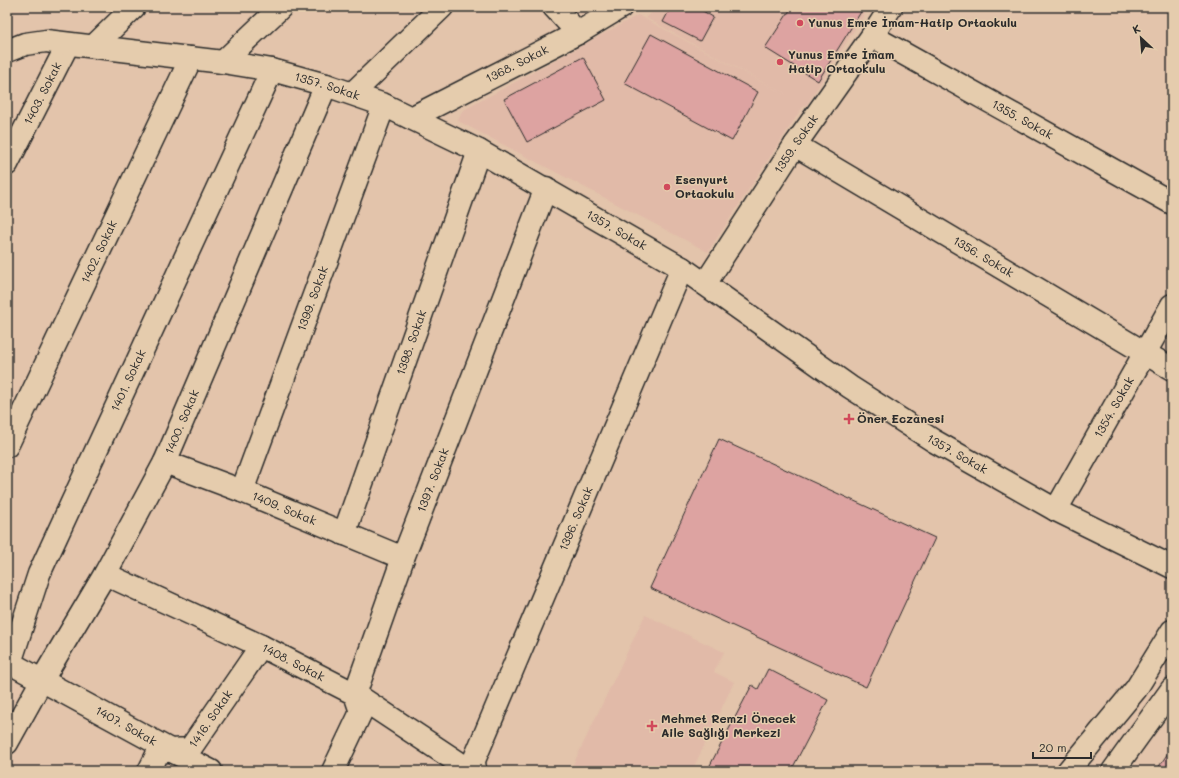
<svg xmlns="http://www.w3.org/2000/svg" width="1179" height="778" font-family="Mali,sans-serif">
	<rect width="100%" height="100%" fill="#e3c4ab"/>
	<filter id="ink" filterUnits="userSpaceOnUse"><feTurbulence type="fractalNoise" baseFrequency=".025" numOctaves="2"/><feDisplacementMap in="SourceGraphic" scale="8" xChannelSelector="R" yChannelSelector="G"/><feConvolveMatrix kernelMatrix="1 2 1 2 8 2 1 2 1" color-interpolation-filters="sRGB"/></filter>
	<g filter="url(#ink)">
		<g fill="#e1baa8">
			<polygon points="658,7 869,7 806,106 804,105 708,252 458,121 462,111 638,15 790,97 646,18"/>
			<polygon points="645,615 724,652 714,672 734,682 692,771 570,771"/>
		</g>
		<g fill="#dda3a1" stroke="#2b2b2b">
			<polygon points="671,7 696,7 713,17 700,41 663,22"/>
			<polygon points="792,7 864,7 818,81 765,48"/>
			<polygon points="651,34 758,92 732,141 624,83"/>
			<polygon points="583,57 606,100 527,142 504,99"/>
			<polygon points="719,439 935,538 866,687 650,588"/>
			<polygon points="768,669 828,700 792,769 795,771 707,771 752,685 758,689"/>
			<polygon points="1172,747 1172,771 1156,771"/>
		</g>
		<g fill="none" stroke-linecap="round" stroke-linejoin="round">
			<defs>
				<g id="minor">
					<polyline points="554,7 578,33"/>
					<path id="s1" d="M872,36L1172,203"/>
					<polyline points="94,46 134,7"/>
					<polyline points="223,62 281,7"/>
					<polyline points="353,93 442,7"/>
					<path id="s2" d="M411,118L578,33L621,7"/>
					<path id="s3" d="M795,145L1172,369"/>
					<path id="s4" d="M7,164L68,44"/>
					<path id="s5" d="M7,446L191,58"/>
					<path id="s6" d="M165,462L242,491L403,558"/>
					<path id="s7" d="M242,491L384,105"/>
					<path id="s8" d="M1056,510L1172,305"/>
					<path id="s9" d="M344,534L479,151"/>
					<path id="s10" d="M105,574L261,646L355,694L471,771"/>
					<path id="s11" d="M7,743L42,680L105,574L165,462L326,85"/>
					<path id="s12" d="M149,771L158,753L170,750L190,749L261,646"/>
					<path id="s13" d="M211,771L170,750L10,663L39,574L272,70"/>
					<path id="s14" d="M333,771L361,712L355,694L403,558L546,188"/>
				</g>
				<g id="tertiary">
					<path id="s15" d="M7,51L25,44L46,41L223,62L272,70L326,85L384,105L479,151L682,268L850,387L934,441L1056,510L1172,567"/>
					<path id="s16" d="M705,284L795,145L872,36L891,7"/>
					<path id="s17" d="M475,771L474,761L475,758L682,268"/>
					<polyline points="1068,771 1136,689 1172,631"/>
					<polyline points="1113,771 1172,689"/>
				</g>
			</defs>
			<use href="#minor" stroke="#2b2b2b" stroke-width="25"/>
			<use href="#tertiary" stroke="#2b2b2b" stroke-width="25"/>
			<use href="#minor" stroke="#e5ccad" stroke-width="22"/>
			<use href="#tertiary" stroke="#e5ccad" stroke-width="22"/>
		</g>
	</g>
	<g fill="#d1495b" stroke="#e5ccad" stroke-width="1.5">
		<circle cx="800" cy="23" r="4"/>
		<circle cx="780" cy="62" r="4"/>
		<circle cx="667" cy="187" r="4"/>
		<path d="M847 413h4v4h4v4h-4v4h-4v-4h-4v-4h4z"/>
		<path d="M650 720h4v4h4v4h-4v4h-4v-4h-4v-4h4z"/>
	</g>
	<g text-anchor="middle" stroke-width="3" stroke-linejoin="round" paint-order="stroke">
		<g font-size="12" font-weight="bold" fill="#2b2b2b" stroke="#e5ccad" text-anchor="start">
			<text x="808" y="27">Yunus Emre İmam-Hatip Ortaokulu</text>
			<text x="788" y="59">Yunus Emre İmam<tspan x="788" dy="14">Hatip Ortaokulu</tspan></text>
			<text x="675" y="184">Esenyurt<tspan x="675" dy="14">Ortaokulu</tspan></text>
			<text x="857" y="423">Öner Eczanesi</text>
			<text x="661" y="723">Mehmet Remzi Önecek<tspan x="661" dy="14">Aile Sağlığı Merkezi</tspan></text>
		</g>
		<g font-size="12" fill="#2b2b2b" stroke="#e5ccad">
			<text dy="4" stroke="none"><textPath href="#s2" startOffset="119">1368. Sokak</textPath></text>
			<text dy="4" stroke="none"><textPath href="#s15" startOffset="326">1357. Sokak</textPath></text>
			<text dy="4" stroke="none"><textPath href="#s4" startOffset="79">1403. Sokak</textPath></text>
			<text dy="4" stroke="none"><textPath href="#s1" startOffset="172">1355. Sokak</textPath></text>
			<text dy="4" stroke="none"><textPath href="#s16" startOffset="167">1359. Sokak</textPath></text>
			<text dy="4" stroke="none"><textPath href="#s15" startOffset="650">1357. Sokak</textPath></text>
			<text dy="4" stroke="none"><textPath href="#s5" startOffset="215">1402. Sokak</textPath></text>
			<text dy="4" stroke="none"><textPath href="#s3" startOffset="219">1356. Sokak</textPath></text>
			<text dy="4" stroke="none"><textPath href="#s7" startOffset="205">1399. Sokak</textPath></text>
			<text dy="4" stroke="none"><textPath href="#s9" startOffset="203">1398. Sokak</textPath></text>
			<text dy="4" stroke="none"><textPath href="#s13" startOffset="535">1401. Sokak</textPath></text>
			<text dy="4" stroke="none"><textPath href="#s8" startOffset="118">1354. Sokak</textPath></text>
			<text dy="4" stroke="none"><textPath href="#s11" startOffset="366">1400. Sokak</textPath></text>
			<text dy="4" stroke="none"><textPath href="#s15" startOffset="1058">1357. Sokak</textPath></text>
			<text dy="4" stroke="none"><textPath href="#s14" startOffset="312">1397. Sokak</textPath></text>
			<text dy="4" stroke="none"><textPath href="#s6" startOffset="128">1409. Sokak</textPath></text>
			<text dy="4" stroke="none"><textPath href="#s17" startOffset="273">1396. Sokak</textPath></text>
			<text dy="4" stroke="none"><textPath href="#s10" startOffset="208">1408. Sokak</textPath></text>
			<text dy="4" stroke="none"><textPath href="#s12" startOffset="89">1416. Sokak</textPath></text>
			<text transform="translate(126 726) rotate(29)" y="4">1407. Sokak</text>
		</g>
	</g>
	<rect width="1179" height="778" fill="none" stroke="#e5ccad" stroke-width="24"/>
	<rect x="12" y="12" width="1155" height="754" fill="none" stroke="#2b2b2b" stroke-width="1.5" filter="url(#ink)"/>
	<g transform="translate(1141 38) rotate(334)" stroke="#e5ccad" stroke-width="3" paint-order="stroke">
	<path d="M0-3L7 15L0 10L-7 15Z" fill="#2b2b2b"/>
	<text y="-6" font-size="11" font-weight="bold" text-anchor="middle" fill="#2b2b2b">K</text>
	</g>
	<path d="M1033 752v6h58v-6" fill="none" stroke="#2b2b2b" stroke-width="2"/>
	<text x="1039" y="752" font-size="12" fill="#2b2b2b" stroke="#e5ccad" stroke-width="3" paint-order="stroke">20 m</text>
</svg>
